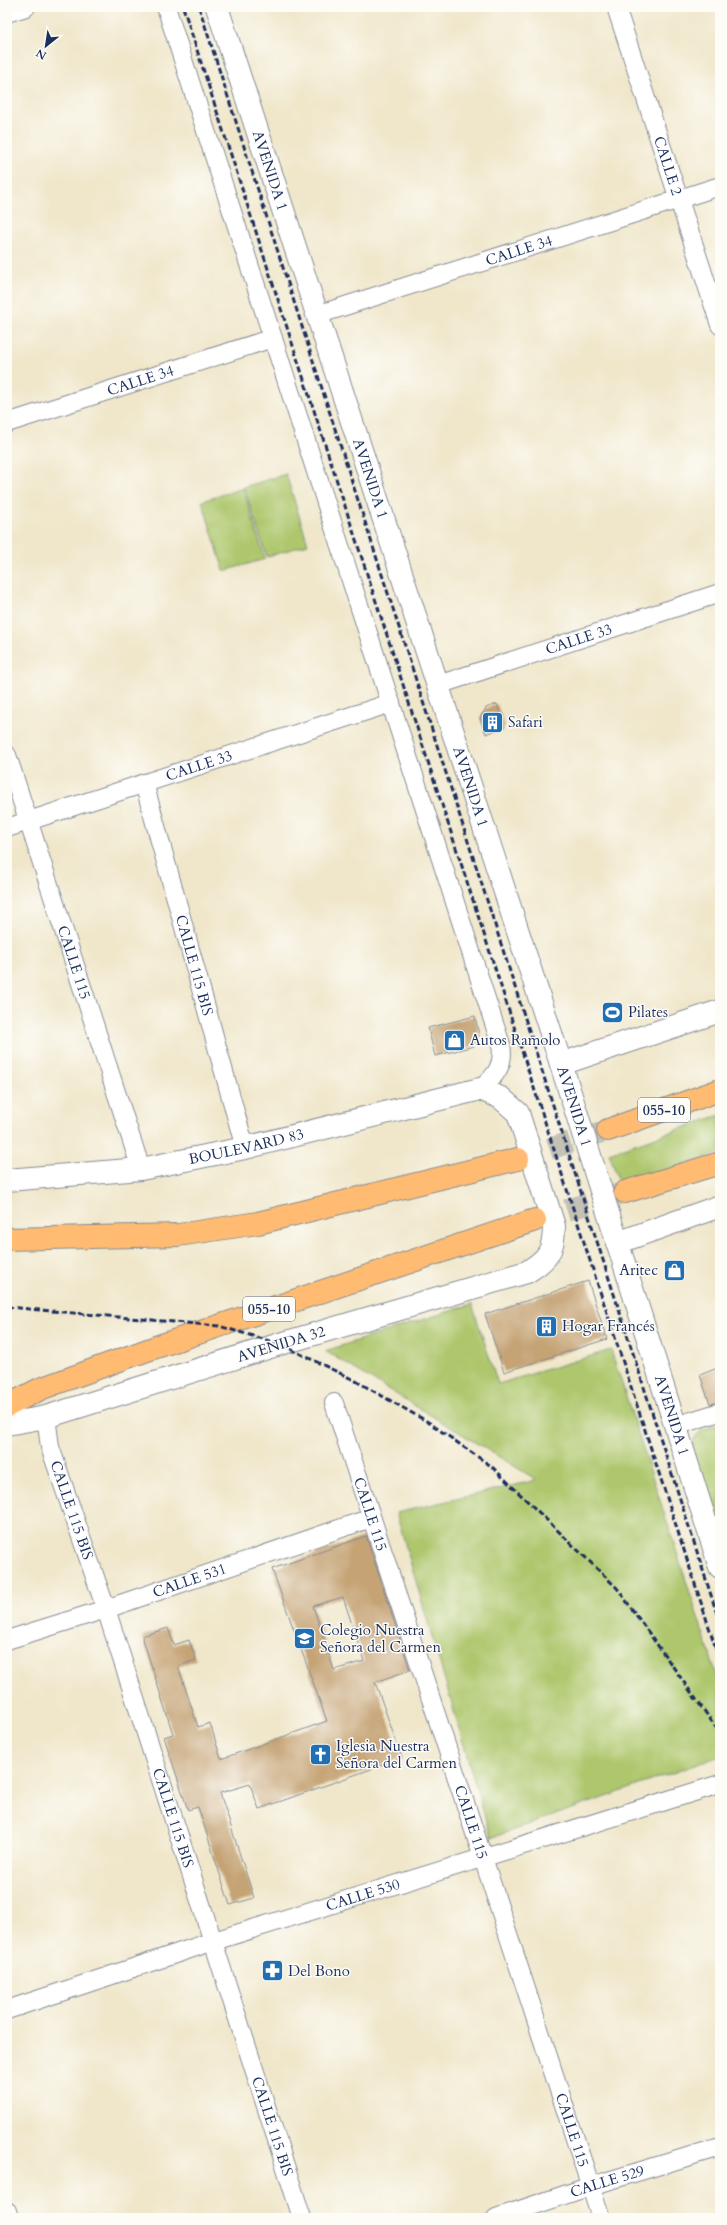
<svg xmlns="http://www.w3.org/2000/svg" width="727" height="2225" font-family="Cardo,serif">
	<rect width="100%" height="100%" fill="#fdfcf7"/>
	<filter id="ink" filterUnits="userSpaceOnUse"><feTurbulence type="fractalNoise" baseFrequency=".025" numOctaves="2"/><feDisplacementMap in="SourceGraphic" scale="8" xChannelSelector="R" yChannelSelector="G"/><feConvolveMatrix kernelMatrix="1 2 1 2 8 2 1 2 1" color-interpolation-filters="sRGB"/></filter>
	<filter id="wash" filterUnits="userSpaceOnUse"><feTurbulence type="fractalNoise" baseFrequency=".012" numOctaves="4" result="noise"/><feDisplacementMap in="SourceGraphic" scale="16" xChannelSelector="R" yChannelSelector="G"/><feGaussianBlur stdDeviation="0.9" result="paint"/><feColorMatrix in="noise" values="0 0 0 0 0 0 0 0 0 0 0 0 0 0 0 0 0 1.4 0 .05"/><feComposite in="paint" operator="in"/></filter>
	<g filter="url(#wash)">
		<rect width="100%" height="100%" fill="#f0e7cb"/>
		<g fill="#aec76d" stroke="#647b66">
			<polygon points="286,474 308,544 267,557 244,487"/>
			<polygon points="243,488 265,559 224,571 202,501"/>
			<polygon points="720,1115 720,1153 620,1185 609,1153"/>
			<polygon points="472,1304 498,1384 611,1350 720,1685 720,1756 491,1838 396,1513 537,1480 325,1351"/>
			<path d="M720,1424V1539L691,1449C695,1430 703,1430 720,1424Z"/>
		</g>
		<g id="blocks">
			<g fill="#c5a374" fill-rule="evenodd">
				<polygon points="497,704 505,727 486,734 480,718 486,708"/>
				<polygon points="475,1016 479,1035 474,1046 435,1056 428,1028"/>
				<polygon points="588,1281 607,1339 504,1372 485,1314"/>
				<polygon points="720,1367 720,1402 710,1404 700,1375"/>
				<path d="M366,1536L410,1670L375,1682L402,1758L259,1809L250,1784L220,1793L254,1898L230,1905L198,1807L188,1810L164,1737L173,1734L142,1636L168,1628L174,1645L189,1640L196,1660L178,1666L198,1727L210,1723L221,1759L327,1721L272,1569ZM343,1597L364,1661L334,1670L313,1606Z"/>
			</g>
		</g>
	</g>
	<g filter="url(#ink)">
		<use href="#blocks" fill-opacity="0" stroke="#868b94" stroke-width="1"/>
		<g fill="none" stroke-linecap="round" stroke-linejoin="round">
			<g stroke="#c5c2b5" stroke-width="22" stroke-dasharray="22 11" stroke-linecap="butt">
				<polyline points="518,1159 608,1130"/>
				<polyline points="535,1220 622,1193"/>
			</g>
			<defs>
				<g id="minor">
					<path d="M166,7L501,1045C505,1065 495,1077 480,1089"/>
					<path id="s1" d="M616,7L720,325"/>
					<polyline points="7,13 26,7"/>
					<path id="s2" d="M317,315L720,186"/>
					<path id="s3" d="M7,423L273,338"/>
					<path id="s4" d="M438,685L720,593"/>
					<path id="s5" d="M7,755L141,1169"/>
					<path id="s6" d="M144,783L245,1148"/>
					<path id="s7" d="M7,828L391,703"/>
					<path id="s8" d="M334,1403L601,2218"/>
					<path id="s9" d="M46,1417L50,1447L106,1609L302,2218"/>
					<polyline points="675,1426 720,1412"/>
					<path id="s10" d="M7,1640L106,1609L371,1518"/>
					<path id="s11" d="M7,2010L214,1941L720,1784"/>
					<polyline points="7,2211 9,2218"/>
					<path id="s12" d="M496,2218L591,2186L720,2147"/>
				</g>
				<g id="tertiary">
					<path id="s13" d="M217,7L561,1064L720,1567"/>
					<polyline points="561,1064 720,1011"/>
					<path id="s14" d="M7,1180L141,1169L245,1148L480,1089L501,1098L518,1113L554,1226C554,1251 548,1259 527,1272L280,1344L46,1417L7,1424"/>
					<polyline points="617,1243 720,1206"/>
				</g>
				<g id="trunk">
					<polyline points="608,1130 720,1090"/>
					<polyline points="625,1192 720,1163"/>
					<polyline points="7,1239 178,1235 258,1223 518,1159"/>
					<polyline points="7,1406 40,1389 153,1348 535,1220"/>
				</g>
			</defs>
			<use href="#minor" stroke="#868b94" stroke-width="20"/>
			<use href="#tertiary" stroke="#868b94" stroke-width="24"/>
			<use href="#trunk" stroke="#868b94" stroke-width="24"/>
			<use href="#minor" stroke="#fff" stroke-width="18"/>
			<use href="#tertiary" stroke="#fff" stroke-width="22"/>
			<use href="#trunk" stroke="#ffbb71" stroke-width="22"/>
			<g stroke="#1b2f5e" stroke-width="3" stroke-dasharray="6 3" stroke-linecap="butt">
				<polyline points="183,7 720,1661"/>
				<polyline points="199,7 720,1623"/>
				<polyline points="7,1307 219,1326 280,1344 354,1380 428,1422 491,1466 617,1588 720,1733"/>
			</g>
		</g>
	</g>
	<defs>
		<symbol id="building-square" viewBox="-11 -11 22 22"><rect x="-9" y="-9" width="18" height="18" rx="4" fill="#1f6fb2" stroke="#fdfcf7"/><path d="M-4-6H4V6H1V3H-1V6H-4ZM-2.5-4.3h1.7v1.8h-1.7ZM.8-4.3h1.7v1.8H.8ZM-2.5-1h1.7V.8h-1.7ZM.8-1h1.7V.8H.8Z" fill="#fff"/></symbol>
		<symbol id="stadium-square" viewBox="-11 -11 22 22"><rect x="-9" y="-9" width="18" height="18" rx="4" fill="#1f6fb2" stroke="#fdfcf7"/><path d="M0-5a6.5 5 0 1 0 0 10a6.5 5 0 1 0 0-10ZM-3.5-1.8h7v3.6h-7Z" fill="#fff"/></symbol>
		<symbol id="shop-square" viewBox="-11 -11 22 22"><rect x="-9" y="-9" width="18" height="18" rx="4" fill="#1f6fb2" stroke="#fdfcf7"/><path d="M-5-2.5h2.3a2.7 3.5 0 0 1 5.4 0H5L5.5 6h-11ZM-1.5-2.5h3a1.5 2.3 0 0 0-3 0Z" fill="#fff"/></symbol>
		<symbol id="school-square" viewBox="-11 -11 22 22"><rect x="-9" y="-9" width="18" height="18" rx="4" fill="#1f6fb2" stroke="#fdfcf7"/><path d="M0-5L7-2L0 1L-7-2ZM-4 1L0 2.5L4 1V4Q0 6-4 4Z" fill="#fff"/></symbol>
		<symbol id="church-square" viewBox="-11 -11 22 22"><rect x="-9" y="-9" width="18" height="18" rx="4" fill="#1f6fb2" stroke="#fdfcf7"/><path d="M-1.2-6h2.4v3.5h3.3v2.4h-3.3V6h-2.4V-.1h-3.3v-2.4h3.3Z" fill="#fff"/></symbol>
		<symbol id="pharmacy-square" viewBox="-11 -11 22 22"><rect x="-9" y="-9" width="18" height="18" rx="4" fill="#1f6fb2" stroke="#fdfcf7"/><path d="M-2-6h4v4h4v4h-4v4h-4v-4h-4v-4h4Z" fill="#fff"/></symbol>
	</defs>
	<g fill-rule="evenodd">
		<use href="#building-square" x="480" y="710" width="25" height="25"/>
		<use href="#stadium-square" x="600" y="1000" width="25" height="25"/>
		<use href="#shop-square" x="442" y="1028" width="25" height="25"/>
		<use href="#shop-square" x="662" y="1258" width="25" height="25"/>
		<use href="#building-square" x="534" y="1314" width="25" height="25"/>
		<use href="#school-square" x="292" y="1626" width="25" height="25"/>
		<use href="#church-square" x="308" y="1742" width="25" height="25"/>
		<use href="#pharmacy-square" x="260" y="1958" width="25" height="25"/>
	</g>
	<g text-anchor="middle" stroke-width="3" stroke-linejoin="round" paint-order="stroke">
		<g fill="#fdfcf7" stroke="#5f6c8c" stroke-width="1">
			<rect x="638" y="1098" width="52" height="24" rx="3"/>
			<rect x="243" y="1297" width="52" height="24" rx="3"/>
		</g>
		<g font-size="14" font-weight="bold" fill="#1b2f5e">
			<text x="664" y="1115">055-10</text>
			<text x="269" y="1314">055-10</text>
		</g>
		<g font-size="15" fill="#1b2f5e" stroke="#fdfcf7">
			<text dy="5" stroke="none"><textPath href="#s1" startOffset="167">CALLE 2</textPath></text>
			<text dy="5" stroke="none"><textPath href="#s13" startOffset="172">AVENIDA 1</textPath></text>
			<text dy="5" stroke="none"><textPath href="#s2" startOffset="212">CALLE 34</textPath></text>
			<text dy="5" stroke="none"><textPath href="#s3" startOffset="140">CALLE 34</textPath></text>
			<text dy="5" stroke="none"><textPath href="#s13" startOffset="496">AVENIDA 1</textPath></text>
			<text dy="5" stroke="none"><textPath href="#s4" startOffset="148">CALLE 33</textPath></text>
			<text dy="5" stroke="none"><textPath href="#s7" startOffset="202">CALLE 33</textPath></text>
			<text dy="5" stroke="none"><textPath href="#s13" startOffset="820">AVENIDA 1</textPath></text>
			<text dy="5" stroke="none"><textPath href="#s5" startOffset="218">CALLE 115</textPath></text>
			<text dy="5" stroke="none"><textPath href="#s6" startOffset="189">CALLE 115 BIS</textPath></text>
			<text dy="5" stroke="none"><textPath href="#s13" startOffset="1156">AVENIDA 1</textPath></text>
			<text dy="5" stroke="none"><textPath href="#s14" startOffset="242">BOULEVARD 83</textPath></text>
			<text transform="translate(281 1344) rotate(-17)" y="5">AVENIDA 32</text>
			<text dy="5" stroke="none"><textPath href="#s13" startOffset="1480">AVENIDA 1</textPath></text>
			<text dy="5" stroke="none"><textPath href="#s9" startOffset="97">CALLE 115 BIS</textPath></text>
			<text dy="5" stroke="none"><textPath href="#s8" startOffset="117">CALLE 115</textPath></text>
			<text dy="5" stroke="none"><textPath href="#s10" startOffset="192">CALLE 531</textPath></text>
			<text dy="5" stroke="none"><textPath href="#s9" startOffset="421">CALLE 115 BIS</textPath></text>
			<text dy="5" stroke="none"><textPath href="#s8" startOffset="441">CALLE 115</textPath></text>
			<text dy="5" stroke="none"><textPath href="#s11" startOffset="374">CALLE 530</textPath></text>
			<text dy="5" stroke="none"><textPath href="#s9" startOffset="745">CALLE 115 BIS</textPath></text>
			<text dy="5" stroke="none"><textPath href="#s8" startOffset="765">CALLE 115</textPath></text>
			<text dy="5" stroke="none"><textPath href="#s12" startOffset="117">CALLE 529</textPath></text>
		</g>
		<g font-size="15" fill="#1b2f5e" stroke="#fdfcf7" text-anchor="start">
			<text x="508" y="727">Safari</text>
			<text x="628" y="1017">Pilates</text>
			<text x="470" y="1045">Autos Ramolo</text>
			<text x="658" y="1275" text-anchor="end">Aritec</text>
			<text x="562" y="1331">Hogar Francés</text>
			<text x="320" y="1635">Colegio Nuestra<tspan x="320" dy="17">Señora del Carmen</tspan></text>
			<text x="336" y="1751">Iglesia Nuestra<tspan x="336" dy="17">Señora del Carmen</tspan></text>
			<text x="288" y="1976">Del Bono</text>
		</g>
	</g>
	<rect width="727" height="2225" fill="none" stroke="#fdfcf7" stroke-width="24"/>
	<g transform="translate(46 46) rotate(210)" stroke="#fdfcf7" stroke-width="3" paint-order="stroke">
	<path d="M0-3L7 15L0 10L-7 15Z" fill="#1b2f5e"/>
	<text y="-6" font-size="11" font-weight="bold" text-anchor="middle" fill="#1b2f5e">N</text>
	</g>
</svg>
